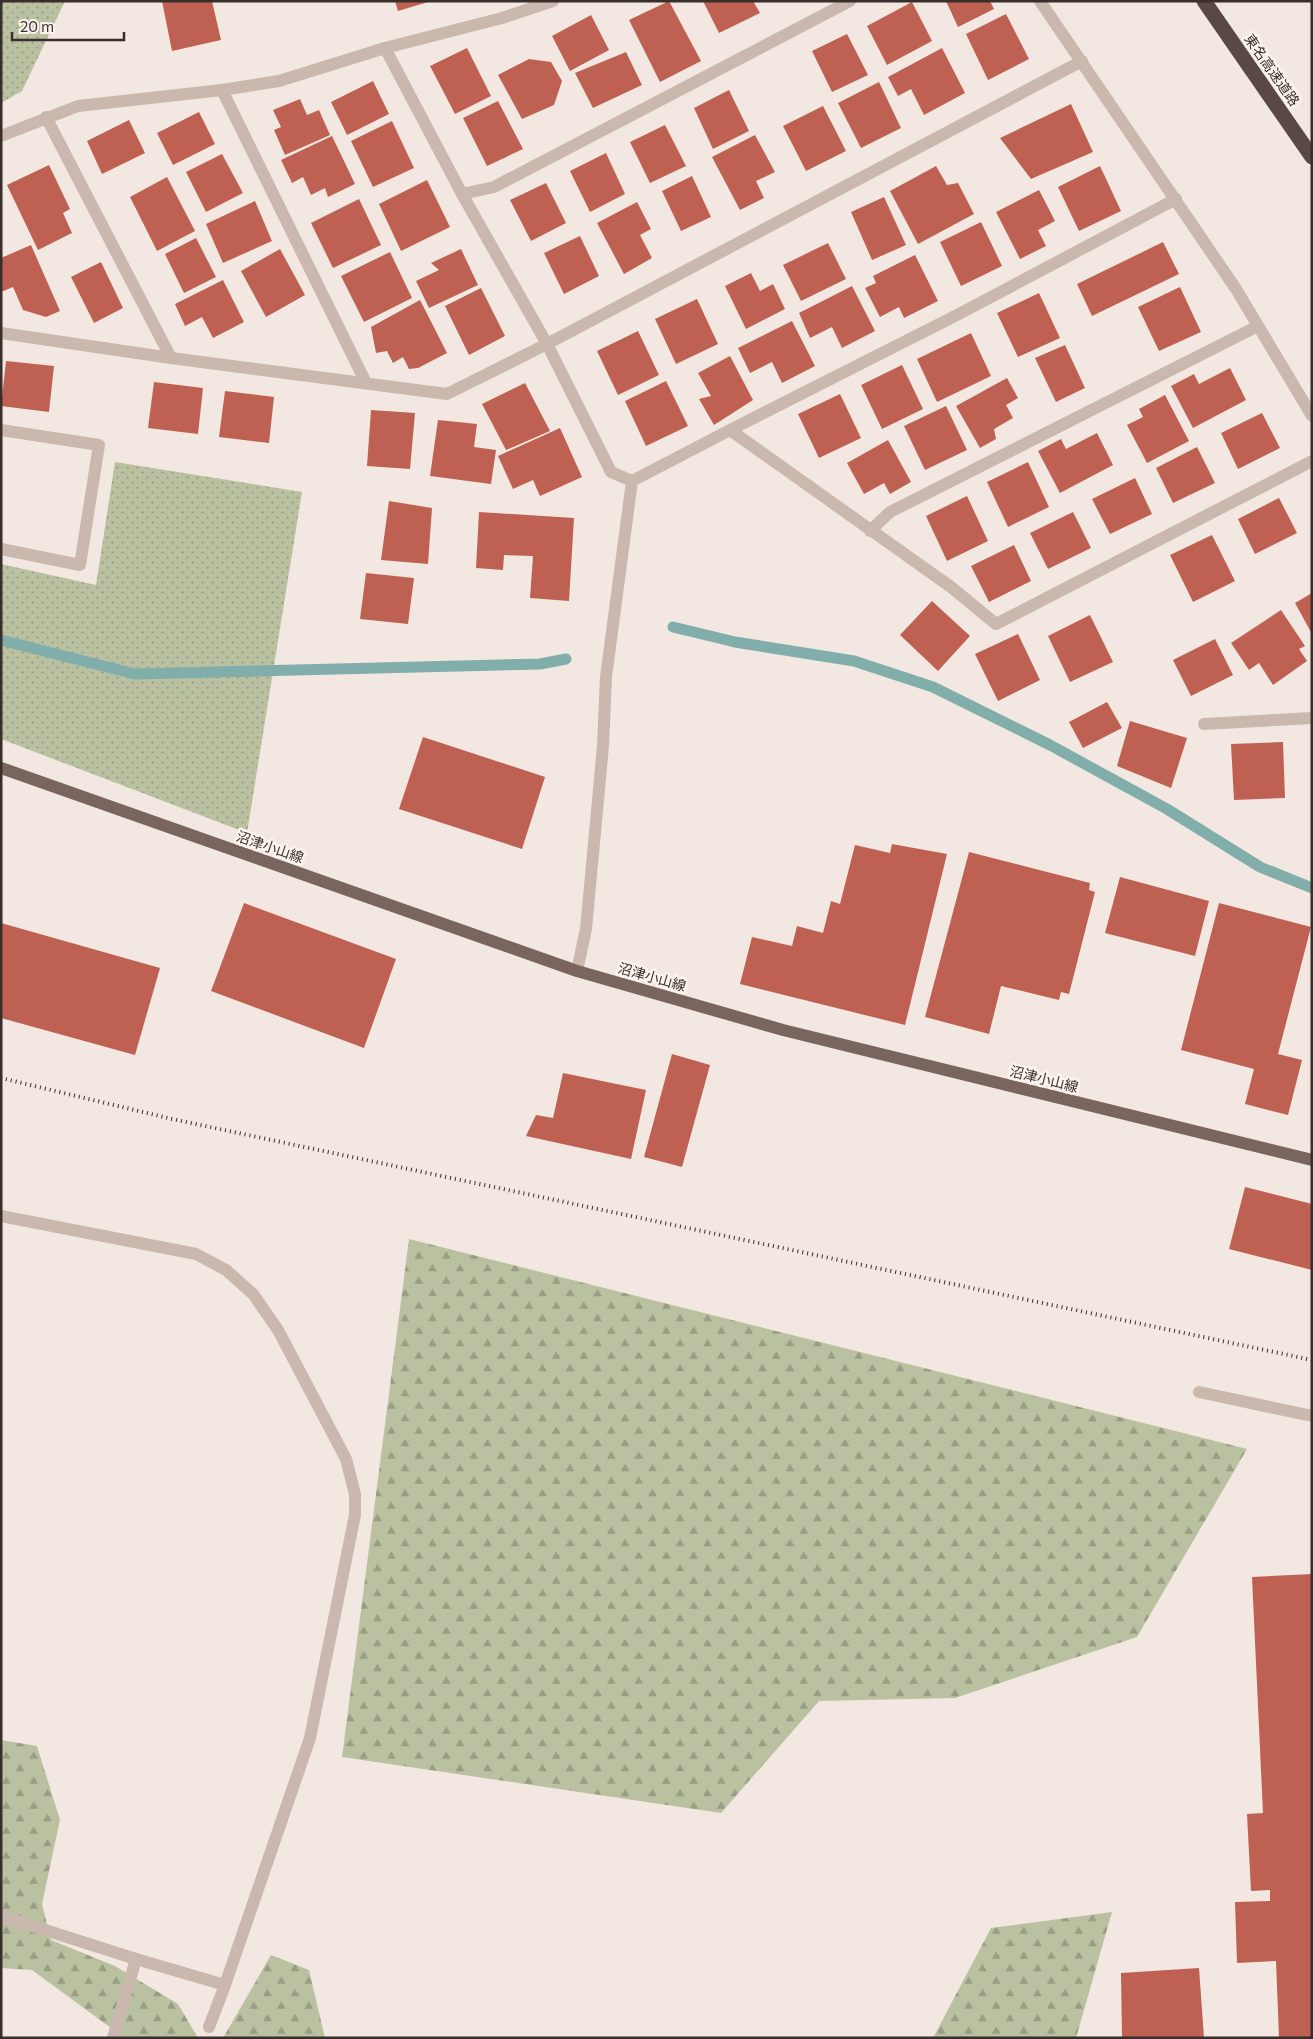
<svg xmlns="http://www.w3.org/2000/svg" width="1313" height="2039" font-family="Commissioner,'Noto Sans JP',sans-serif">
	<defs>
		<pattern id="green-dots" width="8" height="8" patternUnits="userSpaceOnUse" patternTransform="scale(1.25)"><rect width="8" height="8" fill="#bac1a1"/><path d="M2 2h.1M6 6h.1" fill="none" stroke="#989d83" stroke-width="1.8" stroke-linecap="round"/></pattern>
		<pattern id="forest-firs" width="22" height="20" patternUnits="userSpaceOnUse" patternTransform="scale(1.25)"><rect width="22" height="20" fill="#bac1a1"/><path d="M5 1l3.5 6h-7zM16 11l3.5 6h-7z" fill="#989d83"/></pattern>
	</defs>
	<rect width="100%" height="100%" fill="#f2e8e1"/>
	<g fill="url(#green-dots)">
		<polygon points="1,1 65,1 22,91 1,103"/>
		<polygon points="115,462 302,492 247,833 1,739 1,564 96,585"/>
	</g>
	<g fill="url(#forest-firs)">
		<polygon points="409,1239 1247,1449 1137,1637 955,1698 819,1701 721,1813 342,1757"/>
		<polygon points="1,1740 37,1746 60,1820 42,1904 51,1940 115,1966 178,2004 198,2038 114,2038 115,2031 32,1970 1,1968"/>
		<polygon points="1112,1912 1076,2038 933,2038 991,1928"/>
		<polygon points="271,1955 309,1970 325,2038 223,2038"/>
	</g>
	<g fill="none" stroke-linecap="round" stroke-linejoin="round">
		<g stroke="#81aeab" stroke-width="11">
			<polyline points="673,627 735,642 854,661 933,687 1050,745 1167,809 1260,867 1312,888"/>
			<polyline points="1,640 135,674 540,664 566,659"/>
		</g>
	</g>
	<g fill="#bf6152">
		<polygon points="162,1 212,1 221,40 172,51"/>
		<polygon points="395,1 428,1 428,2 398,11"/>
		<polygon points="669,1 701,61 660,82 629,20"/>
		<polygon points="703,1 753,1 760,13 719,33"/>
		<polygon points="946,1 990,1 994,9 958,27"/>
		<polygon points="912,2 932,41 887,65 867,26"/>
		<polygon points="1006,14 1029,59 988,80 966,34"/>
		<polygon points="591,15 609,50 570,71 552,36"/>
		<polygon points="847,34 868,75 832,92 812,51"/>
		<polygon points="467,48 491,96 455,114 430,66"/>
		<polygon points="942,48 965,93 924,115 911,89 898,96 888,77"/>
		<polygon points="626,52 642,85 593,108 575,73"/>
		<polygon points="529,59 551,62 562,81 554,105 522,119 498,75"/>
		<polygon points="373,81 389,114 347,135 331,102"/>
		<polygon points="879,82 901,128 861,148 838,103"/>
		<polygon points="729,90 749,131 713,149 694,108"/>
		<polygon points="300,99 307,115 319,110 330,135 285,155 274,130 281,127 273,110"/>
		<polygon points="498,101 523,149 487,166 463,118"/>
		<polygon points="1071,104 1093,152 1031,179 1000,138"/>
		<polygon points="823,106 846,151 806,171 783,126"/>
		<polygon points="199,112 215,144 173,165 157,133"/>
		<polygon points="129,120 145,153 102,174 87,141"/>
		<polygon points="392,121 414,168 373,187 351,141"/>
		<polygon points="665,125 686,166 650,183 630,142"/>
		<polygon points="755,135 775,172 756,181 764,198 740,210 712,157"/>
		<polygon points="332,136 355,184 328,197 325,188 311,195 303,177 292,183 281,160"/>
		<polygon points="606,153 625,194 590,212 570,171"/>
		<polygon points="222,154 243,193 206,212 186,172"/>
		<polygon points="49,165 70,209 63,213 72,233 38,250 7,185"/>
		<polygon points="936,166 947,185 958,183 974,214 918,244 890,191"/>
		<polygon points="1100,166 1121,211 1079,231 1058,187"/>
		<polygon points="692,176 711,217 681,231 662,191"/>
		<polygon points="167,177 195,231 157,251 130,197"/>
		<polygon points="427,180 450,227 401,251 379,204"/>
		<polygon points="546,183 566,223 531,241 510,200"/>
		<polygon points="1039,190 1055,221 1038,230 1046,246 1020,259 996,212"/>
		<polygon points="884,197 906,245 872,260 851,212"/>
		<polygon points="359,199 381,245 333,268 311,223"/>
		<polygon points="255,201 272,241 223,263 206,224"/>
		<polygon points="637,202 651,229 640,235 652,258 624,274 597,223"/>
		<polygon points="981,222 1002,266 961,286 940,242"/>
		<polygon points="580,236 599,276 564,294 544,253"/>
		<polygon points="196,238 216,277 184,293 165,254"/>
		<polygon points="1163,242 1179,274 1092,316 1077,284"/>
		<polygon points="828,243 846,279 801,301 783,265"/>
		<polygon points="31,245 60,311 46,317 23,310 13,287 1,292 1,258"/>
		<polygon points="280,249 305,295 266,317 241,271"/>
		<polygon points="461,249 478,285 429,308 416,281 439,270 431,263"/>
		<polygon points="390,252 412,298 364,322 341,276"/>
		<polygon points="915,255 938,301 904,318 899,307 880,317 865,288 876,283 873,276"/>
		<polygon points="101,262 123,308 94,323 71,277"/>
		<polygon points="751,273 760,291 773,284 785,309 746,329 725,286"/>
		<polygon points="223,280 244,322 213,338 202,317 185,326 175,304"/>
		<polygon points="852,286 875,331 842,348 832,327 810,338 799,313"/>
		<polygon points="1180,287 1201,332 1159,351 1138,307"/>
		<polygon points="481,288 505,336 469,355 445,306"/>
		<polygon points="1039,293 1060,338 1018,357 997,313"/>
		<polygon points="697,299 718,344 676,364 655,319"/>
		<polygon points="420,300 447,353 418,368 409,369 403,357 393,363 387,351 376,353 371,327"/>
		<polygon points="792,321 815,366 782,383 772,362 750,373 738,348"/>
		<polygon points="638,331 659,375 618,395 597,351"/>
		<polygon points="971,333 991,376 937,402 917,359"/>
		<polygon points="1065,345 1085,388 1056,402 1035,358"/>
		<polygon points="730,356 753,400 714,425 699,399 711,396 698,373"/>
		<polygon points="6,361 54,366 49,412 1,406"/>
		<polygon points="902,365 923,409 882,429 861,385"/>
		<polygon points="1230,368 1246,400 1193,428 1171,386 1194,374 1199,384"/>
		<polygon points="1007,378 1018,398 1006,405 1013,418 994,429 996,439 980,448 956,406"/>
		<polygon points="666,381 688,426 646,446 625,401"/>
		<polygon points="154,382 203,388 198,434 148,428"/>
		<polygon points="525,383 550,431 506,450 482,404"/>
		<polygon points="225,391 274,397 269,443 219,437"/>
		<polygon points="840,394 861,438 819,458 798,414"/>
		<polygon points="1165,395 1189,441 1147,463 1127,425 1143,417 1139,409"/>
		<polygon points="946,406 967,450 925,470 904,426"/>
		<polygon points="371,410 415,413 410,469 367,466"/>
		<polygon points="1262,413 1280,448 1238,469 1221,433"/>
		<polygon points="438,420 477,424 474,447 496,450 491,484 430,476"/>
		<polygon points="560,428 582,477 540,496 533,480 513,489 498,456"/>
		<polygon points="1097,433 1113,465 1060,493 1038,451 1061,439 1066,449"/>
		<polygon points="888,440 911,482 890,494 884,483 864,494 847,463"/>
		<polygon points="1197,447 1215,483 1173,503 1156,468"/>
		<polygon points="1028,462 1049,507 1008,527 987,482"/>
		<polygon points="1135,478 1152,514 1110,534 1092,499"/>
		<polygon points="967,496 988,541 947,561 926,516"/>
		<polygon points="1279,498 1297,533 1255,554 1238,519"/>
		<polygon points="389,501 432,508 428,564 381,560"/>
		<polygon points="479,512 574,518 569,601 530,598 533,556 504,555 503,570 476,568"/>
		<polygon points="1073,512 1091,548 1048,569 1030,533"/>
		<polygon points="1212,535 1235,581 1193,602 1170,555"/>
		<polygon points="1014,545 1031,581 989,602 971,566"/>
		<polygon points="366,573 414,578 408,624 360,619"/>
		<polygon points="1312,593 1312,634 1295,603"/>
		<polygon points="932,601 970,636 938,671 900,635"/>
		<polygon points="1281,610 1305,646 1299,649 1307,661 1273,685 1259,663 1249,670 1231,643"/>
		<polygon points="1090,615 1113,662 1070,682 1048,636"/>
		<polygon points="1018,634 1040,680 998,701 975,654"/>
		<polygon points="1215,639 1233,675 1191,696 1173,660"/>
		<polygon points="1107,702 1122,728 1083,748 1069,722"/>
		<polygon points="1130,721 1187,738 1171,788 1117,766"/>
		<polygon points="423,737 545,777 522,849 399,809"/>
		<polygon points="1283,742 1285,798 1234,800 1231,744"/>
		<polygon points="892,844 947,854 905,1025 740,984 752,937 792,946 797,926 823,933 831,901 840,904 855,845 890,853"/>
		<polygon points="969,852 1090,883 1089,890 1095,892 1069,994 1061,992 1059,1000 1001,986 989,1034 925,1017"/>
		<polygon points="1120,877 1209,901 1195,956 1105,933"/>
		<polygon points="244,903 396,959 364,1048 211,991"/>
		<polygon points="1219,903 1311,927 1278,1054 1302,1060 1288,1115 1245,1104 1254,1069 1181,1050"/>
		<polygon points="1,923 160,968 135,1055 1,1018"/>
		<polygon points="672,1054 710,1065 682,1167 644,1157"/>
		<polygon points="563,1073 646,1090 631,1159 526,1136 536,1115 553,1118"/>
		<polygon points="1245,1187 1312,1204 1312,1270 1229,1249"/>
		<polygon points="1312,1574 1312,2038 1279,2038 1276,1961 1237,1963 1235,1902 1270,1901 1270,1890 1251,1891 1247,1814 1263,1813 1252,1577"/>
		<polygon points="1199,1968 1204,2038 1122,2038 1121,1973"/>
	</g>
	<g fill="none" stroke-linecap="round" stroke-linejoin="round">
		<g stroke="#cab7ad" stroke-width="12">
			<polyline points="1040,1 1236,289 1312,416"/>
			<polyline points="385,48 462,194 547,344 611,472 632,481 730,430 951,587 996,624 1312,461"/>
			<polyline points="222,90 366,383"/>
			<polyline points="46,117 171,358"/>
			<polyline points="1,136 78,106 222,90 279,81 385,48 502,18 553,1"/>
			<polyline points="462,194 494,187 850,1"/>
			<polyline points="1,333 171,358 447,394 547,344 1082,61"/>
			<polyline points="1,430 99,445 80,565 1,549"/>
			<polyline points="730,430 959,314 1176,199"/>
			<polyline points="870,531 890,512 1258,326"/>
			<polyline points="1204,724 1312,718"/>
			<polyline points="577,971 586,929 603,746 606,677 632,481"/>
			<polyline points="1,1216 196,1254 226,1270 253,1294 278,1330 346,1459 355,1494 355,1515 310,1738 225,1985 209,2027"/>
			<polyline points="1199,1392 1312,1416"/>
			<polyline points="1,1916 136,1959 225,1985"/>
			<polyline points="113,2038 136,1959"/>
		</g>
		<polyline stroke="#7a645e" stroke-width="12" points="1,768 577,971 783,1030 1312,1160"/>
		<polyline stroke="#594843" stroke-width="15" points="1204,1 1312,157"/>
		<polyline stroke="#392e2b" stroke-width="4" stroke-dasharray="1 4" stroke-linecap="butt" points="1,1078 172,1119 1312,1360"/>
	</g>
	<g text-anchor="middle" stroke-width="5" stroke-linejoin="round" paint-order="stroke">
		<g font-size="14" fill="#392e2b" stroke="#faf3ee">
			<text transform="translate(1272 70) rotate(55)" y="5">東名高速道路</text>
			<text transform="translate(270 847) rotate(19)" y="5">沼津小山線</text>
			<text transform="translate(652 977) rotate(16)" y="5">沼津小山線</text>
			<text transform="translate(1044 1079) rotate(14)" y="5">沼津小山線</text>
		</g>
	</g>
	<rect width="1313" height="2039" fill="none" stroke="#392e2b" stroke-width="5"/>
	<path d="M12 32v8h112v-8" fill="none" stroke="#392e2b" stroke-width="2.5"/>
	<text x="20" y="32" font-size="15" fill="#392e2b" stroke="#faf3ee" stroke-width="4" paint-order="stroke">20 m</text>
</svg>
